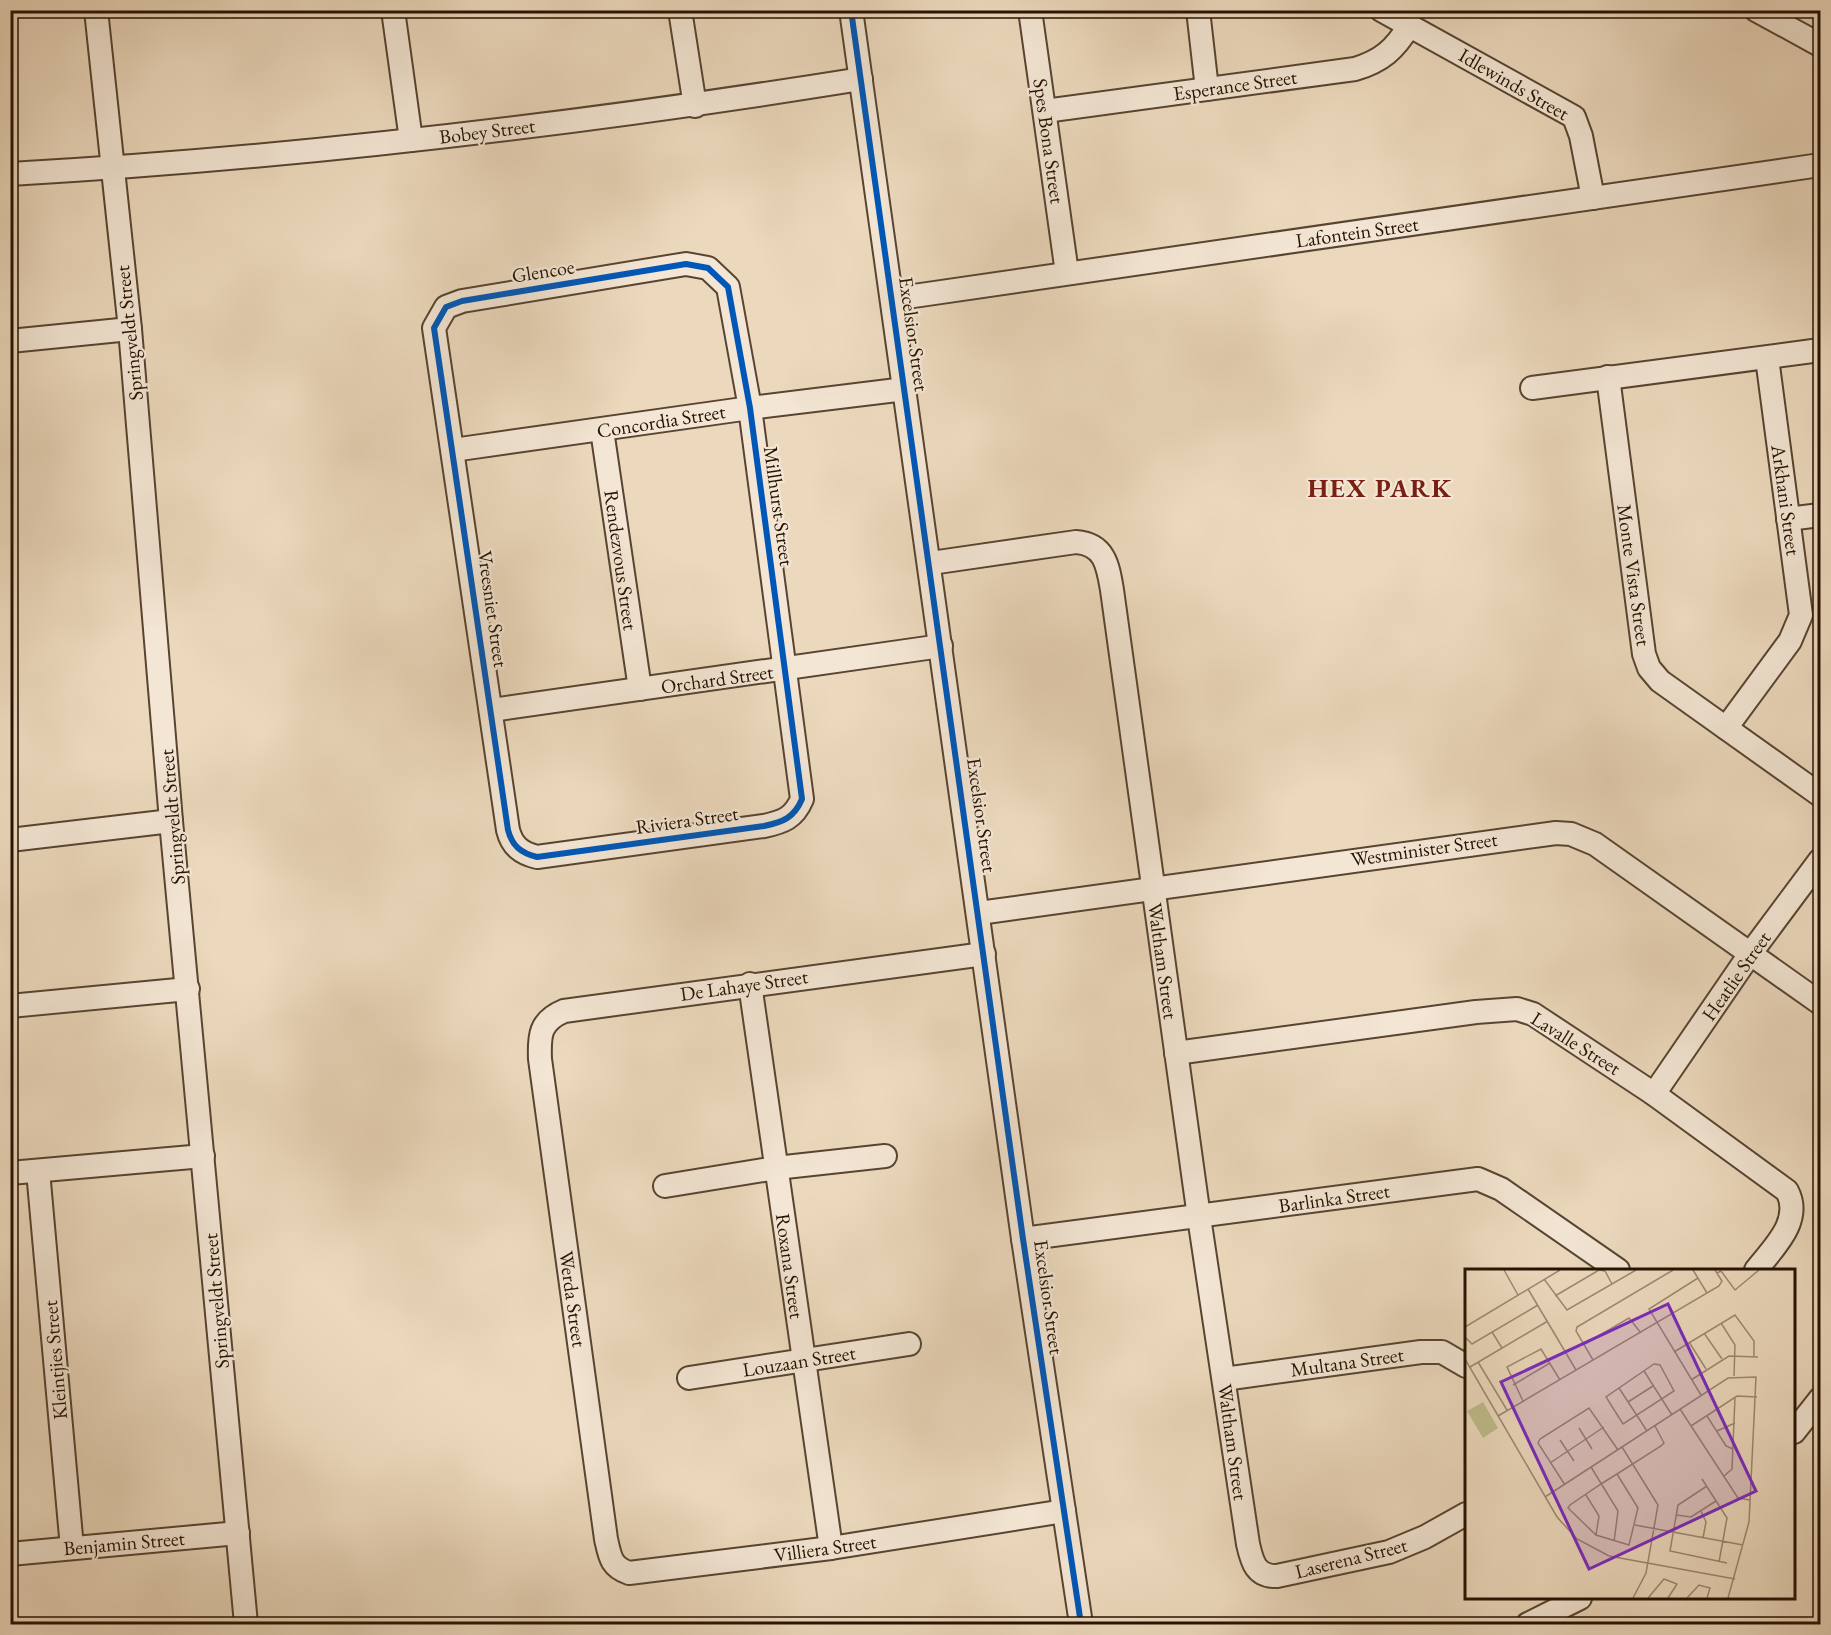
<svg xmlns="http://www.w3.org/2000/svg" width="1831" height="1635" font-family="'EB Garamond',serif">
	<rect width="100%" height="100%" fill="#ecd9bd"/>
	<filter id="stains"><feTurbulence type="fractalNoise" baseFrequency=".00333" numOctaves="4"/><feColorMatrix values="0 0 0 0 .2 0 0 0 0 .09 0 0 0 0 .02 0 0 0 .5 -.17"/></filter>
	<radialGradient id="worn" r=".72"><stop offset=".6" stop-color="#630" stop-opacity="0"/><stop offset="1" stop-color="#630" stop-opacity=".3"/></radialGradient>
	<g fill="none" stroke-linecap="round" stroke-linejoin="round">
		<defs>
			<g id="street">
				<polyline points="96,10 130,329 171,821 246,1624"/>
				<polyline points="393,10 411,140"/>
				<polyline points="680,10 695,106"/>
				<polyline points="851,10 1023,1239 1081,1624"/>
				<polyline points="1030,10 1067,273"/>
				<polyline points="1198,10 1207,89"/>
				<polyline points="1381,10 1574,117 1581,136 1593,198"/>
				<polyline points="1756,10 1820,45"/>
				<path d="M1045,111L1355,69C1382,61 1395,49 1409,26"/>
				<path d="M10,174C295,158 579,124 861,79"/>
				<path d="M686,264L708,268L728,287L750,408L802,799C794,818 783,822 764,826L537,857C521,853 512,846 508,830L434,328L446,307L462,301Z"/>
				<polyline points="893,299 1820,165"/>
				<polyline points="10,341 130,329"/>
				<polyline points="1608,377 1644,654 1649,668 1660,681 1820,795"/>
				<polyline points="1532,388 1820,350"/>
				<polyline points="602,430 640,689"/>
				<polyline points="453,450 750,408 905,389"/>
				<polyline points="1788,519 1820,515"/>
				<path d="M931,563L1076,542C1105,544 1108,566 1112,590L1199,1217L1248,1544C1252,1562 1256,1577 1277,1576L1389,1552L1425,1537L1466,1514"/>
				<polyline points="492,710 941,646"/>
				<polyline points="1726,728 1790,641 1801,615 1767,358"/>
				<polyline points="10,840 171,821"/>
				<polyline points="979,913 1556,833 1571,834 1595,844 1820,1003"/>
				<path d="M984,954L564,1011C540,1021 539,1035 540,1059L606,1539C610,1557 611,1567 629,1573L831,1548L1064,1511"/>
				<polyline points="750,984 831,1548"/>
				<polyline points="10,1006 188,989"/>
				<path d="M1176,1053L1476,1012L1517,1009L1533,1014L1654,1094L1787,1191C1803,1221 1773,1248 1756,1270"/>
				<polyline points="1654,1094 1750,954 1820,860"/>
				<polyline points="38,1171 72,1548"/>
				<polyline points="10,1173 203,1156"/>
				<polyline points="665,1186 776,1168 885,1156"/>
				<polyline points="1023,1239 1478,1179 1501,1189 1618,1270"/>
				<polyline points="689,1378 909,1344"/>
				<polyline points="1224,1379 1421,1352 1442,1352 1466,1366"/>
				<polyline points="1794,1432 1820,1399"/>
				<polyline points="10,1554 238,1533"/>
				<polyline points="1528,1624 1580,1598"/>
			</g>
		</defs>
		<use href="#street" stroke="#584431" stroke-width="26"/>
		<use href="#street" stroke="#f3e6d4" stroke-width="22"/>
		<defs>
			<g id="cycleway">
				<polyline points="851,10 1023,1239 1081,1624"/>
				<path d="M686,264L708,268L728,287L750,408L802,799C794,818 783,822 764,826L537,857C521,853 512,846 508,830L434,328L446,307L462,301Z"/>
			</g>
		</defs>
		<use href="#cycleway" stroke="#f3e6d4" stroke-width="10"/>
		<use href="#cycleway" stroke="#0057b8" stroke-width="6"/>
	</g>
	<g text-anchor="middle" stroke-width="4.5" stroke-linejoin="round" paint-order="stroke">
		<g font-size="20" fill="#261202" stroke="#f3e6d4">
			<text transform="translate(1514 84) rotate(30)" y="7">Idlewinds Street</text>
			<text transform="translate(1235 85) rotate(-8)" y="7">Esperance Street</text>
			<text transform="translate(487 131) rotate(-7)" y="7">Bobey Street</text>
			<text transform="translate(1049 141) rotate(82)" y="7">Spes Bona Street</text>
			<text transform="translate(1357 232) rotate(-8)" y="7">Lafontein Street</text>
			<text transform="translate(543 271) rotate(-9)" y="7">Glencoe</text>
			<text transform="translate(129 333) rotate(-96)" y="7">Springveldt Street</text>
			<text transform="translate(914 334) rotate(82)" y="7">Excelsior Street</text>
			<text transform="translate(661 421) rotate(-9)" y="7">Concordia Street</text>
			<text transform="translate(1786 500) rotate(82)" y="7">Arkhani Street</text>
			<text transform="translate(779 506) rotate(82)" y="7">Millhurst Street</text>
			<text transform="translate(621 560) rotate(82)" y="7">Rendezvous Street</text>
			<text transform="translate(1634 575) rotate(82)" y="7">Monte Vista Street</text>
			<text transform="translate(493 609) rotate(82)" y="7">Vreesniet Street</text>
			<text transform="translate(717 679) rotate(-8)" y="7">Orchard Street</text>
			<text transform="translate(982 815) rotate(82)" y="7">Excelsior Street</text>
			<text transform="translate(172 817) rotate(-95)" y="7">Springveldt Street</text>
			<text transform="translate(687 820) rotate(-8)" y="7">Riviera Street</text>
			<text transform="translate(1424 849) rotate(-8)" y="7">Westminister Street</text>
			<text transform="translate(1163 961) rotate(82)" y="7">Waltham Street</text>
			<text transform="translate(1736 976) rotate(-55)" y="7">Heatlie Street</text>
			<text transform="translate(744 985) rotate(-8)" y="7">De Lahaye Street</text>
			<text transform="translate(1576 1043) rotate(32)" y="7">Lavalle Street</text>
			<text transform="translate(1334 1198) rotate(-8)" y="7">Barlinka Street</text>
			<text transform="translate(790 1266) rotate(82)" y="7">Roxana Street</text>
			<text transform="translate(1049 1297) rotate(82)" y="7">Excelsior Street</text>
			<text transform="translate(573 1299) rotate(82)" y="7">Werda Street</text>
			<text transform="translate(216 1301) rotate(-95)" y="7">Springveldt Street</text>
			<text transform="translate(55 1360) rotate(-95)" y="7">Kleintjies Street</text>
			<text transform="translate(799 1361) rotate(-9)" y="7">Louzaan Street</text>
			<text transform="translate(1347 1362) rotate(-8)" y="7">Multana Street</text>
			<text transform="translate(1233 1442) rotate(82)" y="7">Waltham Street</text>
			<text transform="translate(124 1543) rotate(-5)" y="7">Benjamin Street</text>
			<text transform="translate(825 1548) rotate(-8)" y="7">Villiera Street</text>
			<text transform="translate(1351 1558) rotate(-14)" y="7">Laserena Street</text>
		</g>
		<g font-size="26" font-weight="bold" letter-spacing="1.5" fill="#7a1f14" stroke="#f3e6d4">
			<text x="1380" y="497">HEX PARK</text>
		</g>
	</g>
	<g transform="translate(1465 1269)">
		<rect width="330" height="330" fill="#ecd9bd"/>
		<path d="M18,133L33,159L18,169L2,142Z" fill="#bfbd8c"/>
		<path fill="none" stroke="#9d8972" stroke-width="1.5" d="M39,1L53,26M228,1L242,24M252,4L256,2L270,21L294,1M233,9L184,40L236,126M79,10L102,41L171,1M63,20L111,101M90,27L134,1L140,2L147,15M256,54L270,76L269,107M0,58L95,1M27,63L37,79M239,64L257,90M0,68L7,75L73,36M224,73L241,100M118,76L164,49L176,64M209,83L270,46L289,72V87M0,90L92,248L112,270L144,287L270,310M128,91L111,62L112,58L208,1M13,93L42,141M189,95L195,96L209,122L158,155L141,128ZM5,98L83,52M179,102L207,146M226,111L264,87L293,88M48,116L85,94M154,119L182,162M58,132L42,98L76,80L95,111M163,133L188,117M215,140L273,229L285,231M33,147L254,17L257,12L250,1M242,147L261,177L268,180M226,157L272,127L292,128M114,159L127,180M252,162L270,154M95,171L109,192M157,178L193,236L181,304L168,329M85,194L139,158M126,198L153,242L149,273M152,205L173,239L164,276L131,266L103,239L105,236L136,215L152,205L196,177L199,174L190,157M259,207L267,200L270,128M237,210L262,249L254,293M100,216L73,174L75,170L124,139L153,181M242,217L213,236L205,282L262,294M121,226L134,247L131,266M80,228L263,109L291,108L284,253L263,329M236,242L241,253L238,269M211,246L226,248L251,232M170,256L278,276M183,329L199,310L212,315L203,329M222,329L234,316L245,319L242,329"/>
		<path fill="#7b2cbf" fill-opacity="0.15" stroke="#7b2cbf" stroke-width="3" d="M203,35L291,222L124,300L36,113Z"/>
		<rect width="330" height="330" fill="none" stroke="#261202" stroke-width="3"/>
	</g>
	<rect width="1831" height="1635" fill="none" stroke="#ecd9bd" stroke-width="36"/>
	<rect x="12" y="12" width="1807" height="1611" fill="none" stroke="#261202" stroke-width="3"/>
	<rect x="18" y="18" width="1795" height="1599" fill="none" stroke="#261202" stroke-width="1.5"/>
	<rect width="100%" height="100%" filter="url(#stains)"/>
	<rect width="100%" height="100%" fill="url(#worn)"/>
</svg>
